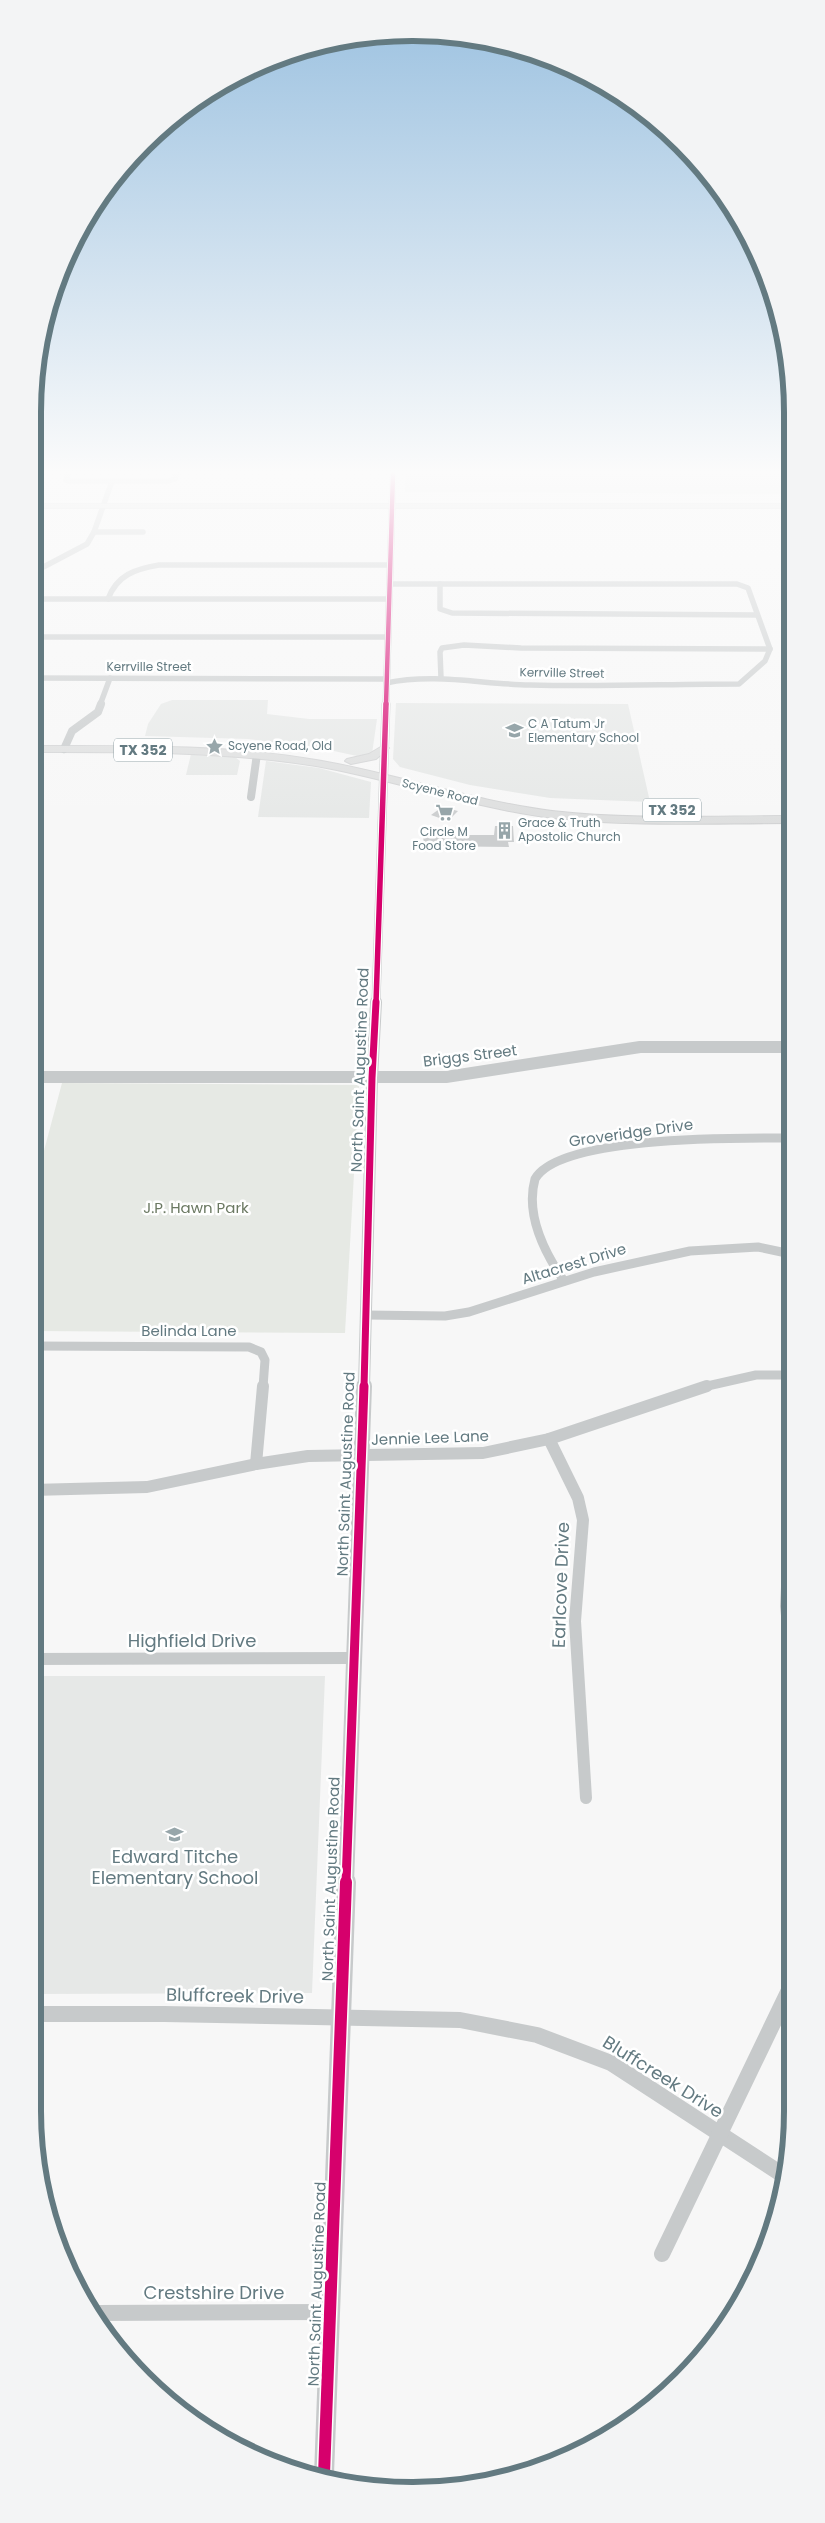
<svg xmlns="http://www.w3.org/2000/svg" width="825" height="2523" font-family="Poppins,sans-serif">
	<rect width="100%" height="100%" fill="#f7f7f7"/>
	<g fill="#e6e8e7">
		<polygon points="405,474 789,474 789,494 405,492"/>
		<polygon points="172,700 268,700 267,714 309,719 377,719 372,754 357,756 320,748 248,739 145,736 148,724 161,704"/>
		<polygon points="396,703 628,704 650,802 550,798 470,785 400,767 393,759"/>
		<polygon points="191,754 235,757 240,761 237,775 186,775"/>
		<polygon points="266,761 319,768 371,782 369,818 258,817"/>
		<polygon points="32,1676 325,1676 312,1993 33,1994"/>
	</g>
	<polygon fill="#e6e9e4" points="62,1083 359,1085 345,1333 33,1331 33,1192"/>
	<g fill="#cccecf">
		<polygon points="442,807 458,811 448,821 431,815"/>
		<polygon points="495,826 513,826 514,842 508,842 509,847 424,846 423,835 494,835"/>
	</g>
	<g fill="none" stroke-linecap="round" stroke-linejoin="round">
		<defs>
			<rect id="secondary" x="32" y="504" width="757" height="4"/>
			<g id="primary">
				<polygon points="384,745 389,748 376,759 351,764 345,761 347,759 369,754"/>
				<path d="M32,746C127,746 222,744 316,760C395,773 472,801 552,811C631,820 711,816 790,816V823C711,823 631,827 552,818C472,808 396,780 316,766C222,751 127,752 32,752Z"/>
			</g>
		</defs>
		<use href="#secondary" stroke="#d3d4d5" stroke-width="2"/>
		<use href="#primary" stroke="#d2d3d4" stroke-width="2"/>
		<g stroke="#c7cacb" stroke-width="5.5">
			<polyline points="68,474 66,480 69,481 169,481 175,479 177,474"/>
			<polyline points="94,532 143,532"/>
			<polyline points="32,573 87,544 94,532 112,481"/>
			<polyline points="440,584 440,609 452,613 757,615"/>
			<polyline points="32,599 388,599"/>
			<path d="M108,599C117,575 135,569 159,565H390"/>
			<polyline points="32,637 387,637"/>
			<polyline points="32,678 386,679"/>
			<polyline points="441,678 440,652 442,648 464,645 521,648 770,649"/>
			<path d="M386,683C434,673 481,684 530,685C599,687 669,684 739,684L765,661L770,649L748,588L737,584H389"/>
			<polyline points="100,705 110,678"/>
		</g>
		<g stroke="#c7cacb" stroke-width="8">
			<polyline points="64,749 72,731 98,712 101,704"/>
			<polyline points="251,797 257,754 263,746"/>
		</g>
		<g stroke="#c7cacb" stroke-width="9">
			<path d="M564,1281C544,1252 525,1215 535,1179C560,1135 742,1138 791,1138"/>
			<polyline points="366,1315 445,1316 469,1312 594,1272 690,1251 758,1247 791,1254"/>
			<polyline points="32,1346 249,1347 261,1352 265,1360 263,1387"/>
			<polyline points="703,1387 756,1375 791,1375"/>
		</g>
		<g stroke="#c7cacb" stroke-width="12">
			<polyline points="549,1439 578,1498 583,1520 575,1621 586,1798"/>
			<polyline points="256,1464 263,1386"/>
			<polyline points="32,1490 147,1487 256,1464 308,1456 483,1453 549,1439 707,1386"/>
			<polyline points="791,1511 786,1606 792,1663"/>
			<polyline points="32,1659 352,1658"/>
		</g>
		<g stroke="#c7cacb" stroke-width="16">
			<polyline points="32,2014 164,2014 460,2020 537,2035 611,2063 786,2177"/>
			<polyline points="662,2254 792,1984"/>
			<polyline points="97,2313 330,2312"/>
		</g>
		<polyline stroke="#c7cacb" stroke-width="7" points="386,705 393,474"/>
		<polyline stroke="#c7cacb" stroke-width="9" points="376,1003 386,704"/>
		<g stroke="#c7cacb" stroke-width="12">
			<polyline points="32,1077 446,1077 640,1047 790,1047"/>
			<polyline points="364,1387 372,1078 376,1002"/>
		</g>
		<polyline stroke="#c7cacb" stroke-width="16" points="346,1883 364,1386"/>
		<polyline stroke="#c7cacb" stroke-width="20" points="324,2475 346,1882"/>
		<use href="#secondary" fill="#dedfdf" fill-rule="evenodd"/>
		<use href="#primary" fill="#dedfdf" fill-rule="evenodd"/>
		<defs>
			<polyline id="cycleway-far4" points="386,705 393,474"/>
			<polyline id="cycleway-far3" points="376,1003 386,704"/>
			<polyline id="cycleway-far2" points="364,1387 372,1078 376,1002"/>
			<polyline id="cycleway-far1" points="346,1883 364,1386"/>
			<polyline id="cycleway" points="324,2475 346,1882"/>
		</defs>
		<use href="#cycleway-far4" stroke="#fff" stroke-width="6"/>
		<use href="#cycleway-far3" stroke="#fff" stroke-width="8"/>
		<use href="#cycleway-far2" stroke="#fff" stroke-width="10"/>
		<use href="#cycleway-far1" stroke="#fff" stroke-width="12"/>
		<use href="#cycleway" stroke="#fff" stroke-width="15"/>
		<use href="#cycleway-far4" stroke="#d6006c" stroke-width="4.5"/>
		<use href="#cycleway-far3" stroke="#d6006c" stroke-width="5.5"/>
		<use href="#cycleway-far2" stroke="#d6006c" stroke-width="7"/>
		<use href="#cycleway-far1" stroke="#d6006c" stroke-width="9"/>
		<use href="#cycleway" stroke="#d6006c" stroke-width="12"/>
	</g>
	<linearGradient id="sky" x2="0" y2="1"><stop stop-color="#9bc1e0"/><stop offset="0.57" stop-color="#fbfbfb"/><stop offset="1" stop-color="#fbfbfb" stop-opacity="0"/></linearGradient>
	<rect width="825" height="828" fill="url(#sky)"/>
	<defs>
		<symbol id="school-bare" viewBox="-9 -9 18 18"><path d="M0-5L7-2L0 1L-7-2ZM-4 1L0 2.5L4 1V4Q0 6-4 4Z" fill="#97a6aa" stroke="#fff" stroke-width="2.5" paint-order="stroke"/></symbol>
		<symbol id="sight-bare" viewBox="-9 -9 18 18"><path d="M0-6L1.8-2.2L6-1.7L2.9 1.2L3.7 5.4L0 3.3L-3.7 5.4L-2.9 1.2L-6-1.7L-1.8-2.2Z" fill="#97a6aa" stroke="#fff" stroke-width="2.5" paint-order="stroke"/></symbol>
		<symbol id="supermarket-bare" viewBox="-9 -9 18 18"><path d="M-6-5.5h2.5l.6 2H6L4.5 2H-2.5L-4.4-4H-6ZM-1.5 3.2a1.3 1.3 0 1 0 .1 0ZM3 3.2a1.3 1.3 0 1 0 .1 0Z" fill="#97a6aa" stroke="#fff" stroke-width="2.5" paint-order="stroke"/></symbol>
		<symbol id="building-bare" viewBox="-9 -9 18 18"><path d="M-4-6H4V6H1V3H-1V6H-4ZM-2.5-4.3h1.7v1.8h-1.7ZM.8-4.3h1.7v1.8H.8ZM-2.5-1h1.7V.8h-1.7ZM.8-1h1.7V.8H.8Z" fill="#97a6aa" stroke="#fff" stroke-width="2.5" paint-order="stroke"/></symbol>
	</defs>
	<g fill-rule="evenodd">
		<use href="#school-bare" x="502" y="718" width="25" height="25"/>
		<use href="#sight-bare" x="202" y="734" width="25" height="25"/>
		<use href="#supermarket-bare" x="432" y="800" width="25" height="25"/>
		<use href="#building-bare" x="492" y="818" width="25" height="25"/>
		<use href="#school-bare" x="162" y="1822" width="25" height="25"/>
	</g>
	<g text-anchor="middle" stroke-width="5" stroke-linejoin="round" paint-order="stroke">
		<g font-size="12" fill="#637a81" stroke="#fff">
			<text x="149" y="671">Kerrville Street</text>
			<text transform="translate(562 673) rotate(1)" y="4">Kerrville Street</text>
			<text transform="translate(440 792) rotate(14)" y="4">Scyene Road</text>
		</g>
		<g font-size="12" fill="#637a81" stroke="#fff" text-anchor="start">
			<text x="528" y="728">C A Tatum Jr<tspan x="528" dy="14">Elementary School</tspan></text>
			<text x="228" y="750">Scyene Road, Old</text>
			<text x="518" y="827">Grace &amp; Truth<tspan x="518" dy="14">Apostolic Church</tspan></text>
			<text x="444" y="836" text-anchor="middle">Circle M<tspan x="444" dy="14">Food Store</tspan></text>
		</g>
		<g fill="#fff" stroke="#92a2a7" stroke-width="1">
			<rect x="114" y="738.5" width="58" height="23" rx="4"/>
			<rect x="643" y="798.5" width="58" height="23" rx="4"/>
		</g>
		<g font-size="14" font-weight="bold" fill="#637a81">
			<text x="143" y="755">TX 352</text>
			<text x="672" y="815">TX 352</text>
		</g>
		<g font-size="15" fill="#637a81" stroke="#fff">
			<text transform="translate(470 1056) rotate(-7)" y="5">Briggs Street</text>
			<text transform="translate(360 1070) rotate(-88)" y="5">North Saint Augustine Road</text>
			<text transform="translate(631 1133) rotate(-8)" y="5">Groveridge Drive</text>
			<text transform="translate(574 1264) rotate(-17)" y="5">Altacrest Drive</text>
			<text x="189" y="1336">Belinda Lane</text>
			<text transform="translate(430 1438) rotate(-2)" y="5">Jennie Lee Lane</text>
			<text transform="translate(346 1474) rotate(-88)" y="5">North Saint Augustine Road</text>
			<text transform="translate(331 1879) rotate(-88)" y="5">North Saint Augustine Road</text>
			<text transform="translate(317 2284) rotate(-88)" y="5">North Saint Augustine Road</text>
		</g>
		<g font-size="15" fill="#6b7962" stroke="#fff">
			<text x="196" y="1213">J.P. Hawn Park</text>
		</g>
		<g font-size="18" fill="#637a81" stroke="#fff">
			<text transform="translate(561 1585) rotate(-88)" y="6">Earlcove Drive</text>
			<text x="192" y="1647">Highfield Drive</text>
			<text transform="translate(235 1996) rotate(1)" y="6">Bluffcreek Drive</text>
			<text transform="translate(663 2077) rotate(32)" y="6">Bluffcreek Drive</text>
			<text x="214" y="2299">Crestshire Drive</text>
		</g>
		<g font-size="18" fill="#637a81" stroke="#fff">
			<text x="175" y="1863">Edward Titche<tspan x="175" dy="21">Elementary School</tspan></text>
		</g>
	</g>
	<path d="M0 0H825V2523H0ZM412 41H413A371 371 0 0 1 784 412V2111A371 371 0 0 1 413 2482H412A371 371 0 0 1 41 2111V412A371 371 0 0 1 412 41Z" fill="#f3f4f5" fill-rule="evenodd"/>
	<path fill="none" stroke="#637a81" stroke-width="6" d="M412 41H413A371 371 0 0 1 784 412V2111A371 371 0 0 1 413 2482H412A371 371 0 0 1 41 2111V412A371 371 0 0 1 412 41Z"/>
</svg>
